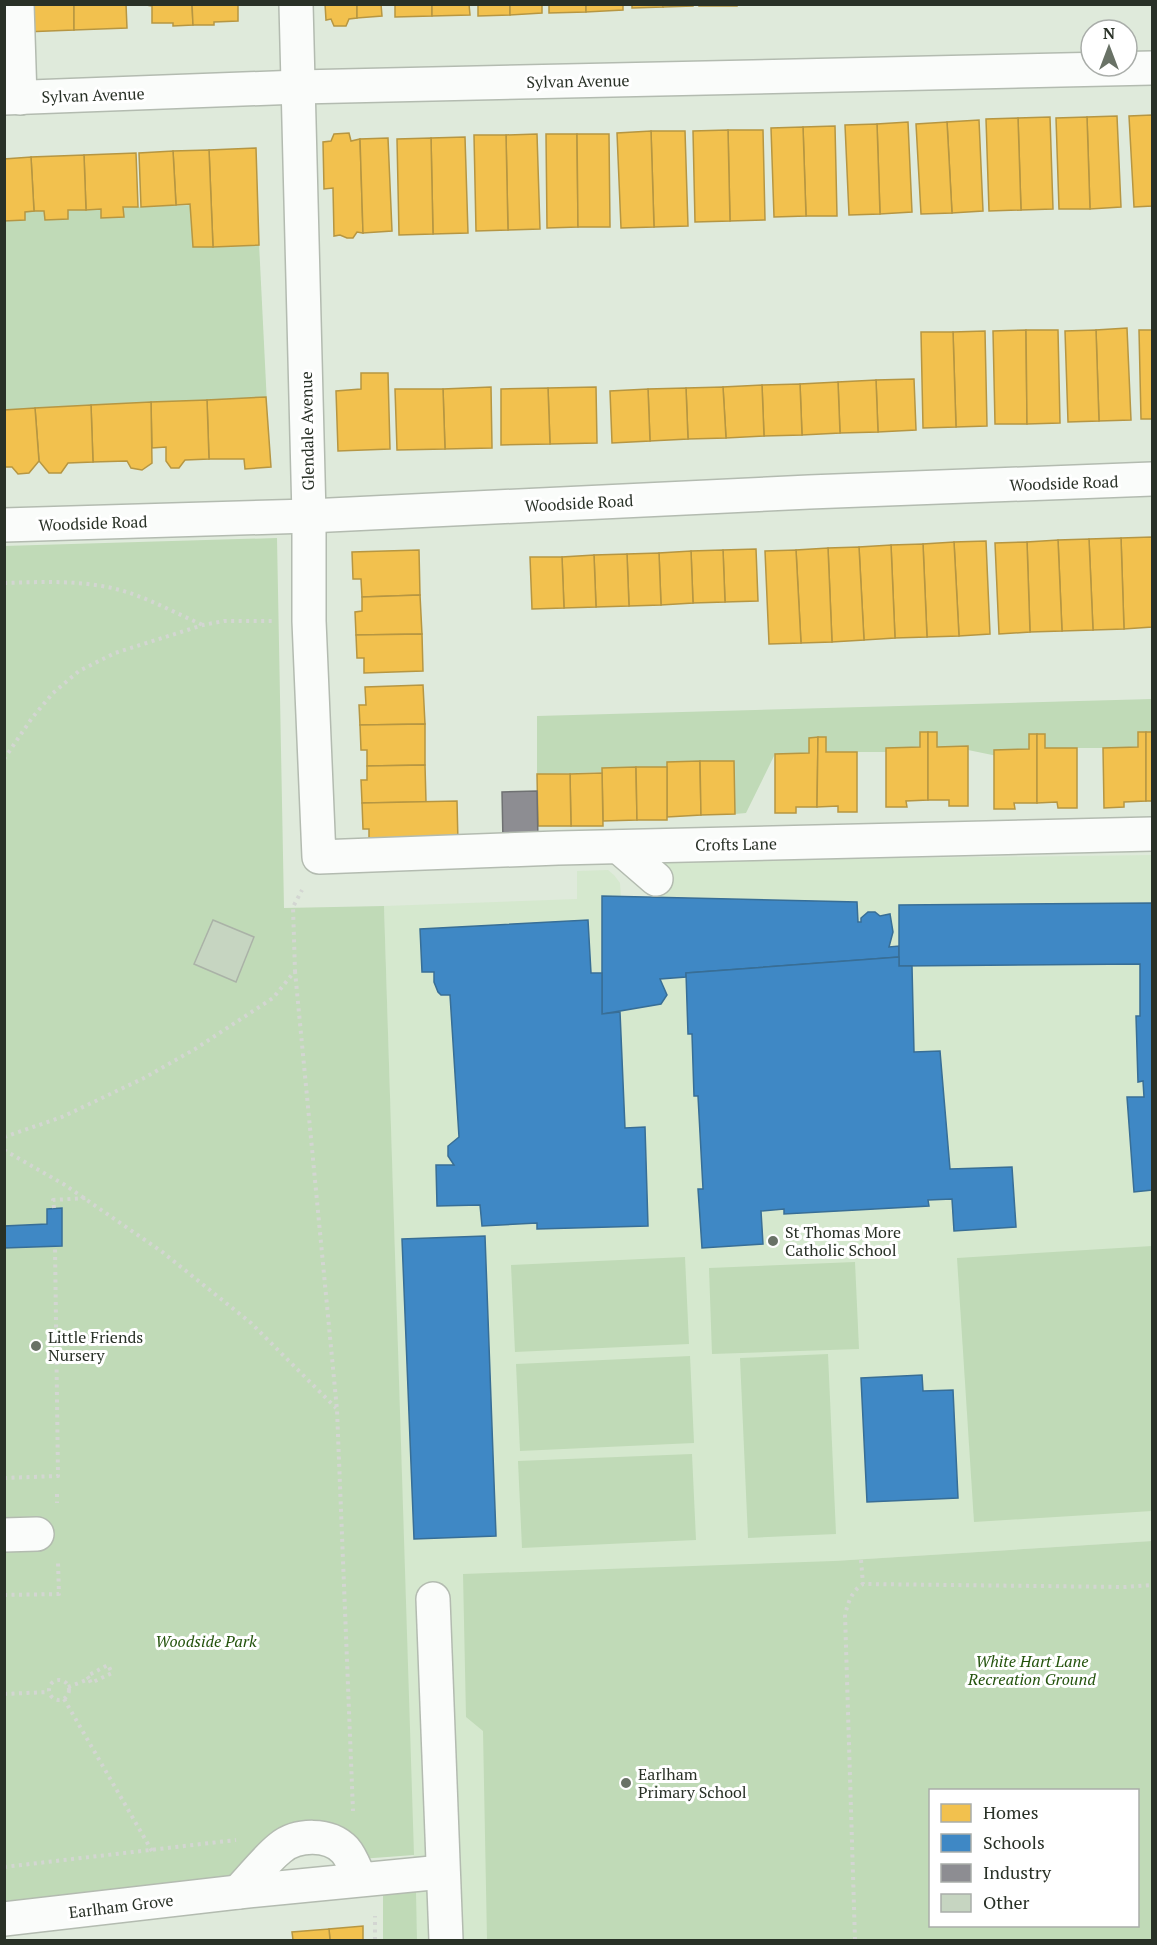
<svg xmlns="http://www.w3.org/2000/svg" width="1157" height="1945" font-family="'PT Serif',serif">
	<rect width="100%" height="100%" fill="#dfeadb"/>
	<polygon fill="#d5e8ce" points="1152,855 1152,1541 835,1561 846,1940 417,1940 413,1844 384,906 577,899 577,871 608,870 614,875 620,883 621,897 655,898 657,861"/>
	<g fill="#c0dab7" fill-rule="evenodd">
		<polygon points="257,203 267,404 5,419 5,211"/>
		<polygon points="277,538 284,908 384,906 414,1855 360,1859 346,1838 223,1878 5,1903 4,546"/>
		<polygon points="1152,699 1152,757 1119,758 1103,748 1077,748 1061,759 1007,758 968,750 956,761 897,761 886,752 858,752 853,762 775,754 746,813 735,814 725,769 537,774 537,716"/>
		<polygon points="1152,1246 1152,1511 974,1522 957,1258"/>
		<polygon points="685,1257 689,1344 515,1352 511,1265"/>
		<polygon points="855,1262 859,1349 712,1354 709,1268"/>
		<polygon points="828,1354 836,1534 748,1538 740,1358"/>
		<polygon points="690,1356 694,1443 520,1451 516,1364"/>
		<polygon points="692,1454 696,1540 522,1548 518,1461"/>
		<path d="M1152,1541V1940H487L483,1731L466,1717L463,1574L834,1561ZM930,1790H1138V1926H930Z"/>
		<polygon points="416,1892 417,1940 383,1940 383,1895"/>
	</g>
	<g fill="#f2c14e" stroke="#b69642" stroke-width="1.5">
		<polygon points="23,4 74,4 74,30 24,32"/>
		<polygon points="74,4 126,4 127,28 74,30"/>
		<polygon points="140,4 192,4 193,25 173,26 173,23 152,23 152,6"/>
		<polygon points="192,4 238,4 238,21 214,22 214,25 193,25"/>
		<polygon points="325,4 357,4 357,18 349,19 346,26 334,26 331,19 326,20"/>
		<polygon points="357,4 381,4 382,16 357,18"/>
		<polygon points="395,4 432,4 432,16 395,17"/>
		<polygon points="432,4 469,4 470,15 432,16"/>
		<polygon points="478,4 510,4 510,15 478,16"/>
		<polygon points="510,4 542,4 542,13 510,15"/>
		<polygon points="549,4 586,4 586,12 549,13"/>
		<polygon points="586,4 623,4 623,10 586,12"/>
		<polygon points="632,4 662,4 663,7 632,8"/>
		<polygon points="662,4 693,4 693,6 663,7"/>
		<rect x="699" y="4" width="38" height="2"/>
		<polygon points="1152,115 1152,206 1134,207 1129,116"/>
		<polygon points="1117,116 1121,207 1090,209 1087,117"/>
		<polygon points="1050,117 1053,209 1021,210 1018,118"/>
		<polygon points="1087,117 1090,209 1059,209 1056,118"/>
		<polygon points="1018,118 1021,210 989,211 986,119"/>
		<polygon points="979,120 983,211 952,213 947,122"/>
		<polygon points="908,122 912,212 880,214 877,124"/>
		<polygon points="947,122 952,213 921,214 916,124"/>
		<polygon points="877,124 880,214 849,215 845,125"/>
		<polygon points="835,126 837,216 806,216 803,127"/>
		<polygon points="803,127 806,216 774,217 771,128"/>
		<polygon points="728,130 763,130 765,220 730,221"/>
		<polygon points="728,130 730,221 695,222 693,131"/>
		<polygon points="651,131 685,131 688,226 654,227"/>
		<polygon points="651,131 654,227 621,228 617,133"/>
		<polygon points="349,133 351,141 360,139 363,233 357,232 353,238 347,238 340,235 334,236 333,188 324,189 323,142 331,141 334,134"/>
		<polygon points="537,134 540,229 508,230 506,135"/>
		<polygon points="546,134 577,134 578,227 547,228"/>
		<polygon points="577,134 609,134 610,227 578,227"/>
		<polygon points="474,135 506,135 508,230 476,231"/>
		<polygon points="465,137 468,233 433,234 431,138"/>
		<polygon points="388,138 392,231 363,233 360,139"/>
		<polygon points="431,138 433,234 399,235 397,139"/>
		<polygon points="256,148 259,245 213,247 209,150"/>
		<polygon points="209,150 213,247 193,247 190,204 176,205 173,151"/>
		<polygon points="173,151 176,205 141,207 139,153"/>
		<polygon points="136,153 138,207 123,207 124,217 101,218 101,209 86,210 84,155"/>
		<polygon points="84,155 86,210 68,210 68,219 45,220 44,211 34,211 31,157"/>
		<polygon points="31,157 34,211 25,212 25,220 4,221 4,159"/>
		<polygon points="1127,328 1131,420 1099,421 1096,330"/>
		<polygon points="1026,330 1027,424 995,424 993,331"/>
		<polygon points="1026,330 1058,330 1060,423 1027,424"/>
		<polygon points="1096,330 1099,421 1068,422 1065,331"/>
		<polygon points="1139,330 1152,330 1152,419 1141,419"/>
		<polygon points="985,331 987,426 956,427 953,332"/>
		<polygon points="921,332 953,332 956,427 923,428"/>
		<polygon points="361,373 388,373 390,449 338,451 336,391 361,389"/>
		<polygon points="914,379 916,430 878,432 876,380"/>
		<polygon points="876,380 878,432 840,433 838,382"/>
		<polygon points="838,382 840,433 802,435 800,384"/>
		<polygon points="800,384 802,435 764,436 762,385"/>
		<polygon points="762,385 764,436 726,438 723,387"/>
		<polygon points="491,387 492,448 445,449 443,389"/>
		<polygon points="596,387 597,443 550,444 548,388"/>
		<polygon points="723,387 726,438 688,439 686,388"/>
		<polygon points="548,388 550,444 501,445 501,389"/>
		<polygon points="686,388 688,439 650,441 648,389"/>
		<polygon points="395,389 443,389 445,449 397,450"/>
		<polygon points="648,389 650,441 612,443 610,391"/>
		<polygon points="266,397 271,467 245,469 244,459 209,459 207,400"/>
		<polygon points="207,400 209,459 185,460 179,468 171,468 166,461 166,447 152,448 151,402"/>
		<polygon points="151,402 152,463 142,470 131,468 127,461 93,462 91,405"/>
		<polygon points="91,405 93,462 68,463 61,473 49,473 39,461 35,408"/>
		<polygon points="35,408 39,461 29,473 18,474 12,467 4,467 4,410"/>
		<polygon points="1152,537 1152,627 1124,629 1121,538"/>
		<polygon points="1121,538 1124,629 1093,630 1089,539"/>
		<polygon points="1089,539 1093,630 1062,631 1058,540"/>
		<polygon points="1058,540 1062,631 1030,632 1027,542"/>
		<polygon points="986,541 990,634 959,636 954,542"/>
		<polygon points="954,542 959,636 927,637 923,544"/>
		<polygon points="1027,542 1030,632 999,634 995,543"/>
		<polygon points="923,544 927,637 895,638 891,545"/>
		<polygon points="891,545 895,638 864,640 859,547"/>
		<polygon points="859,547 864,640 832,642 828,548"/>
		<polygon points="828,548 832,642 801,643 796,550"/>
		<polygon points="756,549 758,601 725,602 723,550"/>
		<polygon points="419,550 420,595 362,597 361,579 353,579 352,552"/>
		<polygon points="723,550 725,602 693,603 691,551"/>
		<polygon points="796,550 801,643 769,644 765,551"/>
		<polygon points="691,551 693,603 661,605 659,553"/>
		<polygon points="659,553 661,605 629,606 627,554"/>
		<polygon points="627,554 629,606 596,607 594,555"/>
		<polygon points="594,555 596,607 564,608 562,557"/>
		<polygon points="530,557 562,557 564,608 532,609"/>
		<polygon points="420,595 422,634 356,635 355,612 362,611 362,597"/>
		<polygon points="422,634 423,671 364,673 364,658 357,658 356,635"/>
		<polygon points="423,685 425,724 360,725 359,705 366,705 365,687"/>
		<polygon points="425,724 425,765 367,766 367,750 361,750 360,725"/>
		<polygon points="920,732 928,732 928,800 906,801 907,807 886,807 886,748 920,747"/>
		<polygon points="928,732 937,732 937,747 968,746 968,806 949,806 949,800 928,800"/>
		<polygon points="1138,732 1146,732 1146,801 1124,802 1124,807 1104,808 1103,748 1138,747"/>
		<rect x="1146" y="732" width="6" height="69"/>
		<polygon points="1029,734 1037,734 1037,803 1014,803 1015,809 994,809 994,750 1029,749"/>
		<polygon points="1037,734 1045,734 1045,748 1077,748 1077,808 1058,808 1057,802 1037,803"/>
		<polygon points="818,737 817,807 796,807 796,813 775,813 775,754 809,753 809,738"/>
		<polygon points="818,737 826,737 826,752 857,752 857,812 838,812 838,806 817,807"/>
		<polygon points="700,761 701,815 667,817 667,762"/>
		<polygon points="700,761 734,761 735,814 701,815"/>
		<polygon points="425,765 426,802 362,803 361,780 367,780 367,766"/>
		<polygon points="636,767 637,820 603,821 602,768"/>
		<polygon points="636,767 667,767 667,820 637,820"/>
		<polygon points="602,773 603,826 571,826 570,774"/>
		<polygon points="537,774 570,774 571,826 538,826"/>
		<polygon points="457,801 458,843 369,846 369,829 363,829 362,803"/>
		<polygon points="363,1926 363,1940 330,1940 329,1929"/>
		<polygon points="329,1929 330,1940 293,1940 292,1932"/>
	</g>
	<g fill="#3f88c5" stroke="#386e96" stroke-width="1.5">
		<polygon points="602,896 857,902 858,922 861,922 861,918 868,912 875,912 880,916 890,914 893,932 889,947 899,946 899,957 686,973 686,977 660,979 667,995 661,1004 602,1014"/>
		<polygon points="1152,903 1152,1190 1134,1192 1127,1097 1144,1097 1143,1081 1138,1082 1136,1016 1140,1016 1140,964 899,966 899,905"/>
		<polygon points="588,920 591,973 602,973 602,1014 620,1012 625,1128 645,1127 648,1226 537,1229 537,1223 482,1226 480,1205 437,1206 436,1165 454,1165 448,1156 448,1146 459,1137 450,995 441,995 438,992 434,982 434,972 422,972 420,929"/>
		<polygon points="899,957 899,966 912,966 914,1052 940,1051 950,1169 1012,1167 1016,1227 954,1231 952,1199 928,1200 929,1206 784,1214 784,1209 761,1211 763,1244 702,1248 698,1189 703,1189 698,1096 694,1096 692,1034 688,1034 686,973"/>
		<polygon points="62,1208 62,1246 4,1248 4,1226 47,1224 47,1209"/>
		<polygon points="485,1236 496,1536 414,1539 402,1239"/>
		<polygon points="922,1375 923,1391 953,1390 958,1498 867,1502 861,1378"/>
	</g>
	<polygon fill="#8d8d92" stroke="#6f7172" stroke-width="1.5" points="537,791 538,841 503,841 502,792"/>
	<polygon fill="#c6d5c1" stroke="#aab2a7" stroke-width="1.5" points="213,920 254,937 236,982 194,964"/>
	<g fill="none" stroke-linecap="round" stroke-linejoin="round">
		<defs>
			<g id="minor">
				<polyline points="17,4 20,98"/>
				<polyline points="296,4 309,516 309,621 319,857 558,848 1152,834"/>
				<polyline points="4,98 299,87 1152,68"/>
				<polyline points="4,525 309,516 809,492 1152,479"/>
				<polyline points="619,847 656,879"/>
				<polyline points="4,1535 37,1534"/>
				<polyline points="433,1599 446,1940"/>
				<path d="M238,1892C252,1878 265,1860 280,1848C297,1834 329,1833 345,1850C352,1858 356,1871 360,1879"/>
				<polyline points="4,1919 238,1892 442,1872"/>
			</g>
		</defs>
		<use href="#minor" stroke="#b3bbb0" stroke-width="36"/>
		<g stroke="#d3d6d2" stroke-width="4" stroke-dasharray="3 4.5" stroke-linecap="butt">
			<path d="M4,583C41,582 76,580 112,588C143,595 173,612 203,625"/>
			<polyline points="4,759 32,718 53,693 79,671 115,653 203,625 224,621 273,621"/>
			<polyline points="295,971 337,1410 353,1811"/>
			<polyline points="4,1137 62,1117 144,1078 195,1049 273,998 295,971 293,907 302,890"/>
			<polyline points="4,1150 65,1185 161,1251 251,1323 336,1408"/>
			<polyline points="54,1208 53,1200 86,1198"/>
			<polyline points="4,1478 58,1476 55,1246"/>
			<polyline points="57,1494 57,1503"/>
			<polyline points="861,1560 863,1584"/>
			<polyline points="4,1595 59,1594 58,1562"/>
			<circle cx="59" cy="1690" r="10"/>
			<polyline points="68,1687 89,1679 87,1676 108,1665 112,1673 91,1683 89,1679"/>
			<polyline points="4,1694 49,1692"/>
			<polyline points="64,1699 152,1851"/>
			<polyline points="4,1867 236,1840"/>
			<polyline points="375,1940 375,1916"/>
			<path d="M855,1940L845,1614C849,1601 851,1592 863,1584L1125,1587L1152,1585"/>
		</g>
		<use href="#minor" stroke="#fafcfa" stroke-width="33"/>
	</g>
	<g fill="#697266" stroke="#fff" stroke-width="2">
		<circle cx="773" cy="1241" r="6"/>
		<circle cx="36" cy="1346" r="6"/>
		<circle cx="626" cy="1783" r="6"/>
	</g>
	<g text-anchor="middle" stroke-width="6" stroke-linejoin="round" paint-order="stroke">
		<g font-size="16" fill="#293127" stroke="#fff">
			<text transform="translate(578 81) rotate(-1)" y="6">Sylvan Avenue</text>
			<text transform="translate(93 95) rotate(-2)" y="6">Sylvan Avenue</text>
			<text transform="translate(307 431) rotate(-91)" y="6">Glendale Avenue</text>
			<text transform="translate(1064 483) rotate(-2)" y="6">Woodside Road</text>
			<text transform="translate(579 503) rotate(-3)" y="6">Woodside Road</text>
			<text transform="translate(93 523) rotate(-2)" y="6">Woodside Road</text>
			<text transform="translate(736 844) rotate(-1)" y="6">Crofts Lane</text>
			<text transform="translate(121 1906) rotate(-7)" y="6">Earlham Grove</text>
		</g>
		<g font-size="16" fill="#293127" stroke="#fff" text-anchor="start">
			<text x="785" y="1238">St Thomas More<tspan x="785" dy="18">Catholic School</tspan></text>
			<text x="48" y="1343">Little Friends<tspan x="48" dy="18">Nursery</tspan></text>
			<text x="638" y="1780">Earlham<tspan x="638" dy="18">Primary School</tspan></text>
		</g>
		<g font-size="16" font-style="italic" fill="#24530d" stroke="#fff">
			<text x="206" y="1647">Woodside Park</text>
			<text x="1032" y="1667">White Hart Lane<tspan x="1032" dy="18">Recreation Ground</tspan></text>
		</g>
	</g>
	<rect width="1157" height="1945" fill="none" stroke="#293127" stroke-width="12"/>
	<rect x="929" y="1789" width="210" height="138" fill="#ffffff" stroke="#a9ada9" stroke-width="1.5"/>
	<rect x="941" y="1804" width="30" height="18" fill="#f2c14e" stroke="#a9ada9" stroke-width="1.5"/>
	<text x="983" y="1819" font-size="18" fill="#293127">Homes</text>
	<rect x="941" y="1834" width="30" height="18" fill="#3f88c5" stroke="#a9ada9" stroke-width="1.5"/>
	<text x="983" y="1849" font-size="18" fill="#293127">Schools</text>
	<rect x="941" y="1864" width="30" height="18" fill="#8d8d92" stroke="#a9ada9" stroke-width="1.5"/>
	<text x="983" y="1879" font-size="18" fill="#293127">Industry</text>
	<rect x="941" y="1894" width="30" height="18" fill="#c6d5c1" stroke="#a9ada9" stroke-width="1.5"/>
	<text x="983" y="1909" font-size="18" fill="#293127">Other</text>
	<g transform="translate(1109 48)"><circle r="28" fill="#ffffff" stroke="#a9ada9" stroke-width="1.5"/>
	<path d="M0-4.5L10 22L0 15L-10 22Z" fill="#697266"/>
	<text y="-9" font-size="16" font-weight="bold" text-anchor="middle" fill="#293127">N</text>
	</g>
</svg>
